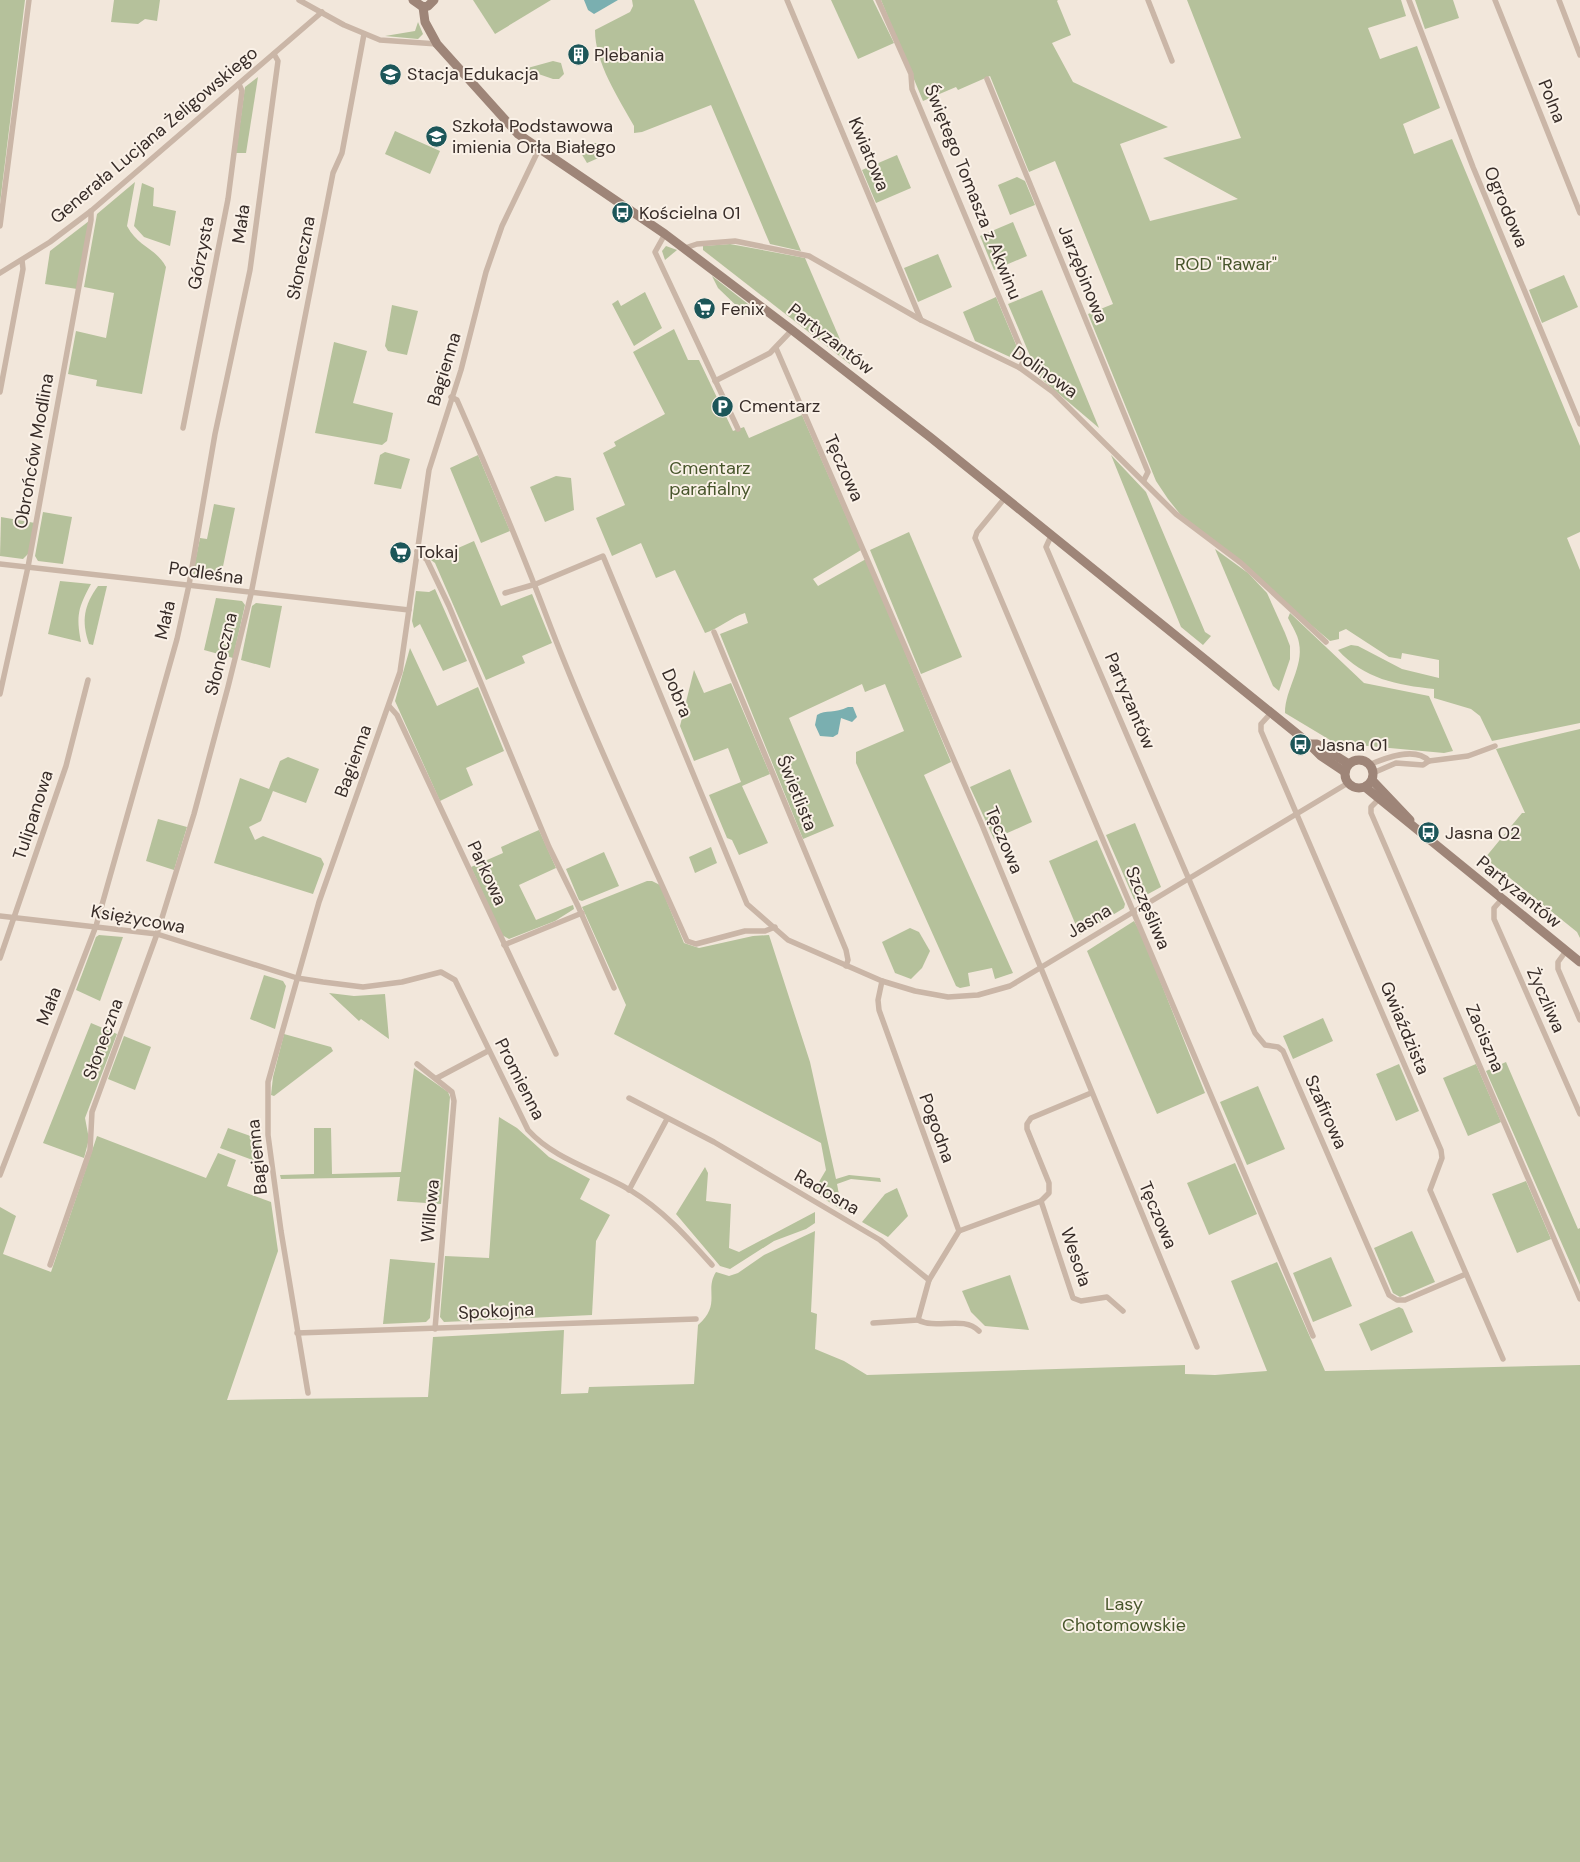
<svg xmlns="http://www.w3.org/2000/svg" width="1580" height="1862" font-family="'DM Sans',sans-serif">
	<rect width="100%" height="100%" fill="#f2e7db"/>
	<g fill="#b5c19b">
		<polygon points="0,0 25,0 0,203"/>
		<polygon points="114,0 160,0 157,21 145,19 138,24 111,22"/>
		<polygon points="473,0 551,0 495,34"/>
		<path d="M632,0H694L801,251L770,244L711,105L642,132L634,133V126C618,97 595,63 595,30L630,12L633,6Z"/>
		<polygon points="831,0 873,0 894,43 858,59"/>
		<path d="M881,0H1058L1057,1L1071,35L1052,43L1073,82L1168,127L1120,144L1150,221L1238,199L1163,158L1241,138L1187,0H1401L1406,16L1368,28L1380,59L1417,46L1440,108L1403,124L1414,154L1452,139L1580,446V532L1567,538L1580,570V723L1492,741L1480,716L1471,709L1434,698V689C1397,685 1364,679 1338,650L1351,645L1358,646L1402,669L1439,678V660L1402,653L1401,659L1389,657L1346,629L1339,632V639L1330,641L1180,514L1168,499L1156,481L1088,314L1113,304L1055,161L1029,172L990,76L958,90L956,87L923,101Z"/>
		<polygon points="1415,0 1453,0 1459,18 1425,29"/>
		<polygon points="418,22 423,34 418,39 385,36 415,31"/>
		<polygon points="553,61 561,63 564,74 559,79 553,79 524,69"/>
		<polygon points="258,77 246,153 236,153 245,87"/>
		<polygon points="395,131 440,151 430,174 385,154"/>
		<polygon points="590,143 597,143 603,156 587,163 578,148"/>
		<polygon points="897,155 911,188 876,203 862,170"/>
		<polygon points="1017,177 1025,181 1035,205 1010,215 998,185"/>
		<path d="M135,182L127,226C138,247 156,248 166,267L142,394L96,386L97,380L68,374L76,331L106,338L114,293L84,287L97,214Z"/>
		<polygon points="142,183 154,188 153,206 176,211 170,246 144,237 134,226"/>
		<polygon points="89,221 77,289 45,284 50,251"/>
		<polygon points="1013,222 1027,256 994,270 980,236"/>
		<polygon points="730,244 805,258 851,365 703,250 703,246"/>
		<polygon points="666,246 677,250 665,260 662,251"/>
		<polygon points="938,254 952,287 918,302 904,268"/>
		<polygon points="1564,275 1578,307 1542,323 1529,290"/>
		<polygon points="712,276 757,311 747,314 743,312 718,288"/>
		<polygon points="1042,290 1099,428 1039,377 1008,304"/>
		<polygon points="645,292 662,328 634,346 612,304 618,300 621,306"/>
		<polygon points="996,297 1019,352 1010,357 975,341 963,312"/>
		<polygon points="392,305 418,311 407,355 388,351 385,346"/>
		<path d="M674,329L688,360H699L733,431L744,427L749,438L802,415L861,550L813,579L818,586L866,559L951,762L924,775L1013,973L995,979L992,968L968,973L970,986L960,988L956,986L856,763V752L904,731L885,684L865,692L862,684L789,718L834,826L803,839L720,634L748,623L745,613C730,618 720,628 705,633L675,570L656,578L641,543L612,556L596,518L625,505L603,453L616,446L614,442L665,414L633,352Z"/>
		<polygon points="334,342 367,351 353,403 393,413 387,441 382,445 315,433"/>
		<polygon points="385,452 410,459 401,489 374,484 380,455"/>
		<polygon points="478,455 510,531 481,543 450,468"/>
		<polygon points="1111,455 1146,492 1205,632 1211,636 1203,645 1181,627"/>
		<polygon points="556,476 571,478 574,510 545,522 530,487"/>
		<polygon points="214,504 235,508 220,581 192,577 200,538 207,539"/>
		<polygon points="43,512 72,517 63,564 38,561 35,556"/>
		<polygon points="1,517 35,523 29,553 23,559 0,556"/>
		<polygon points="909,532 962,657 921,674 870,550"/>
		<polygon points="474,541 501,606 532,594 552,643 522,656 525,663 486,680 435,563 431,560"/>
		<polygon points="1215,549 1248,573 1267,593 1285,633 1290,646 1290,659 1279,691 1273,686"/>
		<path d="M60,581L91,584C78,608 76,615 81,642L48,634Z"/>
		<path d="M98,586H107L93,645L89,644C81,621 84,605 98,586Z"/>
		<polygon points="435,589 467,661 443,671 420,624 414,628 412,621 416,591 429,592"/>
		<polygon points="216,598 242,601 245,605 233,658 204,650"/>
		<polygon points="256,603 282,606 270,668 241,660 252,606"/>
		<path d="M1290,613L1364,683L1429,696L1453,751L1444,753L1335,743L1285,713C1285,689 1304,667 1299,643C1298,635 1292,626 1288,618Z"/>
		<polygon points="410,648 437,706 478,687 504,751 466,768 473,785 440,801 395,701"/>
		<polygon points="694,670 704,693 731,683 770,774 742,786 768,843 739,855 732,840 727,838 709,795 741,782 728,748 694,761 680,726"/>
		<polygon points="1580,729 1580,938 1577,932 1485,858 1522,813 1525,813 1496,749"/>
		<polygon points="288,757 319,769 306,803 273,791 261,821 249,827 255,840 263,836 321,858 324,864 313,894 214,863 240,778 269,789 280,761"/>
		<polygon points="1010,769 1032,822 994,839 970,787"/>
		<polygon points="158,819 187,827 174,870 146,861"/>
		<polygon points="1135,823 1161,887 1137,900 1134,899 1106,835"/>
		<polygon points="539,830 556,868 519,885 536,920 570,906 573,905 574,909 555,921 509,939 502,935 471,867 503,853 501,847"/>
		<polygon points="1097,840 1125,904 1124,908 1080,935 1049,861"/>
		<polygon points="711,847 717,863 695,873 689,857"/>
		<polygon points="604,852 619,886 582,901 579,900 566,869"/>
		<polygon points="647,881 652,881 660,885 684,943 699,948 753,936 769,935 810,1062 836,1179 849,1175 880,1178 881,1182 851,1179 837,1184 842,1210 813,1192 826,1170 821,1143 614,1034 626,1005 582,907"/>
		<polygon points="1134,921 1141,933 1205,1093 1157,1114 1087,951"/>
		<polygon points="910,928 919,932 930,951 922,968 911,979 895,973 882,942"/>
		<polygon points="99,935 123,937 100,1001 76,990 96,937"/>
		<polygon points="264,975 283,981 286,986 275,1029 250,1019"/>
		<polygon points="329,993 354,996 385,994 389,1039 361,1019 359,1021"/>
		<polygon points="1323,1018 1333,1041 1293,1059 1283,1036"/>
		<polygon points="91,1023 117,1034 85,1118 89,1139 84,1158 43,1143"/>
		<polygon points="284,1034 331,1047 333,1051 274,1096 271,1095 273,1077"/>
		<polygon points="124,1036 151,1047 135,1090 108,1079"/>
		<polygon points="1506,1062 1578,1229 1580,1228 1580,1285 1486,1071"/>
		<polygon points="1399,1064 1419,1111 1396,1121 1376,1074"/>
		<polygon points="1476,1064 1501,1122 1468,1136 1443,1078"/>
		<polygon points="414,1068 448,1092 450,1097 441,1204 397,1201 400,1177 281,1179 280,1175 314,1174 314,1128 331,1128 332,1174 401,1172"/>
		<polygon points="1258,1086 1285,1149 1247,1165 1220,1102"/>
		<polygon points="499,1117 517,1128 549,1157 590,1179 580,1199 610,1215 596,1241 592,1315 444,1322 440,1317 445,1256 489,1258"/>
		<polygon points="228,1128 259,1139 261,1163 220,1148"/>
		<path d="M97,1136L206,1178L218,1153L236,1160L227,1186L271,1202L278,1251L227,1400L428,1397L433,1337L564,1330L561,1394L588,1393L589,1387L694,1384L698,1325C722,1304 704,1291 716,1272L729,1276L738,1273L764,1255L815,1231L811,1312L817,1314L815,1349L844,1361L867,1375L1185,1365V1374L1215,1375L1267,1371L1231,1281L1277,1262L1325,1371L1580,1365V1862H0V1207L16,1216L3,1254L51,1272Z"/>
		<polygon points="1235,1163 1257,1214 1209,1235 1187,1183"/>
		<polygon points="705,1167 708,1173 706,1201 731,1204 729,1248 739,1252 815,1212 815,1223 806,1229 774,1241 730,1269 720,1266 676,1214"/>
		<polygon points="1526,1181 1551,1239 1517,1253 1492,1194"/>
		<polygon points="897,1188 908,1216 888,1237 862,1222 885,1194"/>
		<polygon points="1412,1231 1435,1282 1400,1297 1393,1293 1374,1248"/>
		<polygon points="1331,1257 1352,1306 1313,1322 1293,1273"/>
		<polygon points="390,1259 435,1263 430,1318 426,1322 383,1324"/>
		<polygon points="1010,1275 1029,1330 985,1326 971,1312 962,1291"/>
		<polygon points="1399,1307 1403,1309 1413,1332 1371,1351 1359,1324"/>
	</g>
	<g fill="#7aafb0">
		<polygon points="584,0 618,0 594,14 588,10"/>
		<path d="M848,707H853L857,717L852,722L841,718L838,734L833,737L820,736L815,725L817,715C826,709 835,714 848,707Z"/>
	</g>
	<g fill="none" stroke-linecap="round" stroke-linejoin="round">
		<g stroke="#cab6a7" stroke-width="5.5">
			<polyline points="299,0 344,25 380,40 437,44"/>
			<polyline points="787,0 921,320"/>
			<polyline points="878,0 911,74 912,89 1021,349 1023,362 1020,368"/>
			<polyline points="1148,0 1172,61"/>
			<polyline points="1409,0 1473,167 1580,424"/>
			<polyline points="1495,0 1580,213"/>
			<polyline points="1559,0 1580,55"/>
			<polyline points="987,79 1148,472 1144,480"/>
			<polyline points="0,226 29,0"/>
			<polyline points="665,234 655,252 738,429"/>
			<polyline points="685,248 697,244 735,241 809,256 921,320 1020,368 1053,392 1176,514 1241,563 1326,642"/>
			<polyline points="0,273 50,242 91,211 322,12"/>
			<polyline points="776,348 982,825 1197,1347"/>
			<polyline points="715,381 770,353 792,330"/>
			<polyline points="0,392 23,269 22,260"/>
			<path d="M451,397L457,400C490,475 522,551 551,628C592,734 641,837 687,941L696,944L745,931H765L775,927"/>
			<polyline points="183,428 228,199 242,91 239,84"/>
			<polyline points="1004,499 977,532 975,538 1313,1336"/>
			<polyline points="1051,536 1046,547 1255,1033 1265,1045 1278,1047 1283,1051 1389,1295 1397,1300 1405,1300 1466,1274"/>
			<polyline points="417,551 427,560 449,606 549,847 578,906 614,988"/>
			<polyline points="0,564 409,610"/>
			<polyline points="505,593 536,584 603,556 747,904 788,940 882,981 915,991 948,997 978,995 1010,986 1348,783"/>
			<polyline points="714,632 846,950 848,960 846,966"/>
			<polyline points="0,694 28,567 91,220 91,211"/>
			<polyline points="389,706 397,715 556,1054"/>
			<polyline points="1271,713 1261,724 1261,731 1441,1150 1442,1158 1430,1190 1503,1359"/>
			<path d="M1369,765C1385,758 1415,746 1429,761"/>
			<polyline points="1373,773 1396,763 1423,765 1429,761 1468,756 1495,746"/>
			<polyline points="1381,797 1371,807 1371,813 1580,1299"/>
			<polyline points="1502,899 1494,908 1494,919 1580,1114"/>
			<path d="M0,916L157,934L297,978L323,982L363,987L402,982L441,972L455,980L528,1130C555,1160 597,1170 630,1190C663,1210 687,1237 712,1265"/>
			<polyline points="504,945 582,913"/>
			<polyline points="1566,951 1558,962 1558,969 1580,1020"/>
			<polyline points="0,958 66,766 88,680"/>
			<polyline points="417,1064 452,1092 454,1101 435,1329"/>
			<polyline points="437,1078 488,1051"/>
			<polyline points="1091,1093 1031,1118 1027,1124 1027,1129 1049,1183 1049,1193 1041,1201 1073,1298 1081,1301 1107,1297 1123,1311"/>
			<polyline points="629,1098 714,1142 880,1240 929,1280"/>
			<polyline points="0,1175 96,926 177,639 189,585 215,434 250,270 278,61 274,54"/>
			<polyline points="629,1190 667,1119"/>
			<polyline points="959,1231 1041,1201"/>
			<polyline points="50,1265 90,1150 92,1112 157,934 194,814 228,687 251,594 333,173 342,153 364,34"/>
			<path d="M918,1320C937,1330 963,1315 979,1331"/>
			<polyline points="873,1323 918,1320 929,1280 959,1231 879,1010 878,1000 882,981"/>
			<polyline points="297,1333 696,1319"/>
			<polyline points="308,1393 281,1231 268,1135 268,1082 319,902 400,672 429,470 461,370 486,272 502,226 539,149"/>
		</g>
		<g stroke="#9e8578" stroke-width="9">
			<polyline points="413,0 423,7 428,6 434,0"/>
			<polyline points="423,7 425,22 437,44 518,134 665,234 792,330 930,437 1306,741 1321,756 1345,772"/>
			<polyline points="1310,744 1317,744 1349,764"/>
			<circle cx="1359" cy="774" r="14"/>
			<polyline points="1372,780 1410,820"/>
			<polyline points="1365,787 1580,962"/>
		</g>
	</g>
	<defs>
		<symbol id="building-disc" viewBox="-11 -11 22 22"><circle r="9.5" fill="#1c5659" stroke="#faf1e7"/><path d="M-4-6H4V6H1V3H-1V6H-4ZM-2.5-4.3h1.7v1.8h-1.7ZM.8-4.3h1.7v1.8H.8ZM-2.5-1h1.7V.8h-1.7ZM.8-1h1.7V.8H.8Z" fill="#fff"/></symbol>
		<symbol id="school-disc" viewBox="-11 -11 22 22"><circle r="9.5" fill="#1c5659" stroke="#faf1e7"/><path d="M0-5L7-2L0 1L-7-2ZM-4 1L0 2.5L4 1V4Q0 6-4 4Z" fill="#fff"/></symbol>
		<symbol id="bus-disc" viewBox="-11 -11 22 22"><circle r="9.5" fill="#1c5659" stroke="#faf1e7"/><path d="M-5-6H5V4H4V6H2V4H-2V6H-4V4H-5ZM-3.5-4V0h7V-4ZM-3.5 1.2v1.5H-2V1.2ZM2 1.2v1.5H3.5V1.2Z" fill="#fff"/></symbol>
		<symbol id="supermarket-disc" viewBox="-11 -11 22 22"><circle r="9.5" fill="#1c5659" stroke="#faf1e7"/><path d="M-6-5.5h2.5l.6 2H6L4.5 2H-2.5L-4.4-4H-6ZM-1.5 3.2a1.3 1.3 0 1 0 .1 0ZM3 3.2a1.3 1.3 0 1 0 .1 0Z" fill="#fff"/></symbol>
		<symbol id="parking-disc" viewBox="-11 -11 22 22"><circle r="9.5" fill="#1c5659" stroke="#faf1e7"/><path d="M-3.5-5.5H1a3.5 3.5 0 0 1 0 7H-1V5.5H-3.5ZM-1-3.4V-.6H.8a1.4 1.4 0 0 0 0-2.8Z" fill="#fff"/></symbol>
	</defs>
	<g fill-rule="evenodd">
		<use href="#building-disc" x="566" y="42" width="25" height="25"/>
		<use href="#school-disc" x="378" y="62" width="25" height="25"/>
		<use href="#school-disc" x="424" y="124" width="25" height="25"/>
		<use href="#bus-disc" x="610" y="200" width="25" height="25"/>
		<use href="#supermarket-disc" x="692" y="296" width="25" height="25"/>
		<use href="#parking-disc" x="710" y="394" width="25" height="25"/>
		<use href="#supermarket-disc" x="388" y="540" width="25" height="25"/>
		<use href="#bus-disc" x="1288" y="732" width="25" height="25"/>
		<use href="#bus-disc" x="1416" y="820" width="25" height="25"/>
	</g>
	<g text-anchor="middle" stroke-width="4" stroke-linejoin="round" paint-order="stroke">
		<g font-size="18" fill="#372c28" stroke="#faf1e7" text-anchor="start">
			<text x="594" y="61">Plebania</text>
			<text x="407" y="80">Stacja Edukacja</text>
			<text x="452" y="132">Szkoła Podstawowa<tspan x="452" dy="21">imienia Orła Białego</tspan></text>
			<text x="639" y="219">Kościelna 01</text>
			<text x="721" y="315">Fenix</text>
			<text x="739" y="412">Cmentarz</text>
			<text x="416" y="558">Tokaj</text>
			<text x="1317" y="751">Jasna 01</text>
			<text x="1445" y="839">Jasna 02</text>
		</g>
		<g font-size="18" fill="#372c28" stroke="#faf1e7">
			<text transform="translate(1552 101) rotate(68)" y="6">Polna</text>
			<text transform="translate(154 135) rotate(-40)" y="6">Generała Lucjana Żeligowskiego</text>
			<text transform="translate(869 154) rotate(67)" y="6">Kwiatowa</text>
			<text transform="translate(973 192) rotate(68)" y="6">Świętego Tomasza z Akwinu</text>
			<text transform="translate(1506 207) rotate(67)" y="6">Ogrodowa</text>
			<text transform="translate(241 224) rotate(-82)" y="6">Mała</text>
			<text transform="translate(201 253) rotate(-79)" y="6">Górzysta</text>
			<text transform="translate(301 258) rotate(-79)" y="6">Słoneczna</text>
			<text transform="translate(1083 274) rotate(68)" y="6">Jarzębinowa</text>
			<text transform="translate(831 339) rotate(38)" y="6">Partyzantów</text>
			<text transform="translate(444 369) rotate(-73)" y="6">Bagienna</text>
			<text transform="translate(1045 372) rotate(35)" y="6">Dolinowa</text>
			<text transform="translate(34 451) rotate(-80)" y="6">Obrońców Modlina</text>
			<text transform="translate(844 468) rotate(66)" y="6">Tęczowa</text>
			<text transform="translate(206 573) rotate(8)" y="6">Podleśna</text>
			<text transform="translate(165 620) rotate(-77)" y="6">Mała</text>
			<text transform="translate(221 654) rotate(-76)" y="6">Słoneczna</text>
			<text transform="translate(677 693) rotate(67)" y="6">Dobra</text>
			<text transform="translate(1130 701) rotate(67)" y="6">Partyzantów</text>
			<text transform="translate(353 761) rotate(-70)" y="6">Bagienna</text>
			<text transform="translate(797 793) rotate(68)" y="6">Świetlista</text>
			<text transform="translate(33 815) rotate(-72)" y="6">Tulipanowa</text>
			<text transform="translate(1004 840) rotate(67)" y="6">Tęczowa</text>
			<text transform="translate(487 873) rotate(65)" y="6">Parkowa</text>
			<text transform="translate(1519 892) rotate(39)" y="6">Partyzantów</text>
			<text transform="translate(1148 908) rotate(67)" y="6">Szczęśliwa</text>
			<text transform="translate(138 919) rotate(10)" y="6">Księżycowa</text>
			<text transform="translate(1089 921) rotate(-31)" y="6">Jasna</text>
			<text transform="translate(1546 1000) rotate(66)" y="6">Życzliwa</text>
			<text transform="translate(49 1006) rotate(-69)" y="6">Mała</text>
			<text transform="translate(1405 1028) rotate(67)" y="6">Gwiaździsta</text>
			<text transform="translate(1485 1038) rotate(67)" y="6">Zaciszna</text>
			<text transform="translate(103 1039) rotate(-70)" y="6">Słoneczna</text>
			<text transform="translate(520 1079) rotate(63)" y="6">Promienna</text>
			<text transform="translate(1326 1112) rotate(66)" y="6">Szafirowa</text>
			<text transform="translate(937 1128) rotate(70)" y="6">Pogodna</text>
			<text transform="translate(257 1157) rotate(-96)" y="6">Bagienna</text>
			<text transform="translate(827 1192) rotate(30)" y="6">Radosna</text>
			<text transform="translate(430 1211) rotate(-85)" y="6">Willowa</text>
			<text transform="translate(1158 1215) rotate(67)" y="6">Tęczowa</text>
			<text transform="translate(1076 1257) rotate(71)" y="6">Wesoła</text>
			<text transform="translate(496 1311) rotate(-3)" y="6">Spokojna</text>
		</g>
		<g font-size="18" fill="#47552b" stroke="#faf1e7">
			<text x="1226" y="270">ROD "Rawar"</text>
			<text x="710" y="474">Cmentarz<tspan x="710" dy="21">parafialny</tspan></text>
			<text x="1124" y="1610">Lasy<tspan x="1124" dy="21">Chotomowskie</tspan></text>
		</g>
	</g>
</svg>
